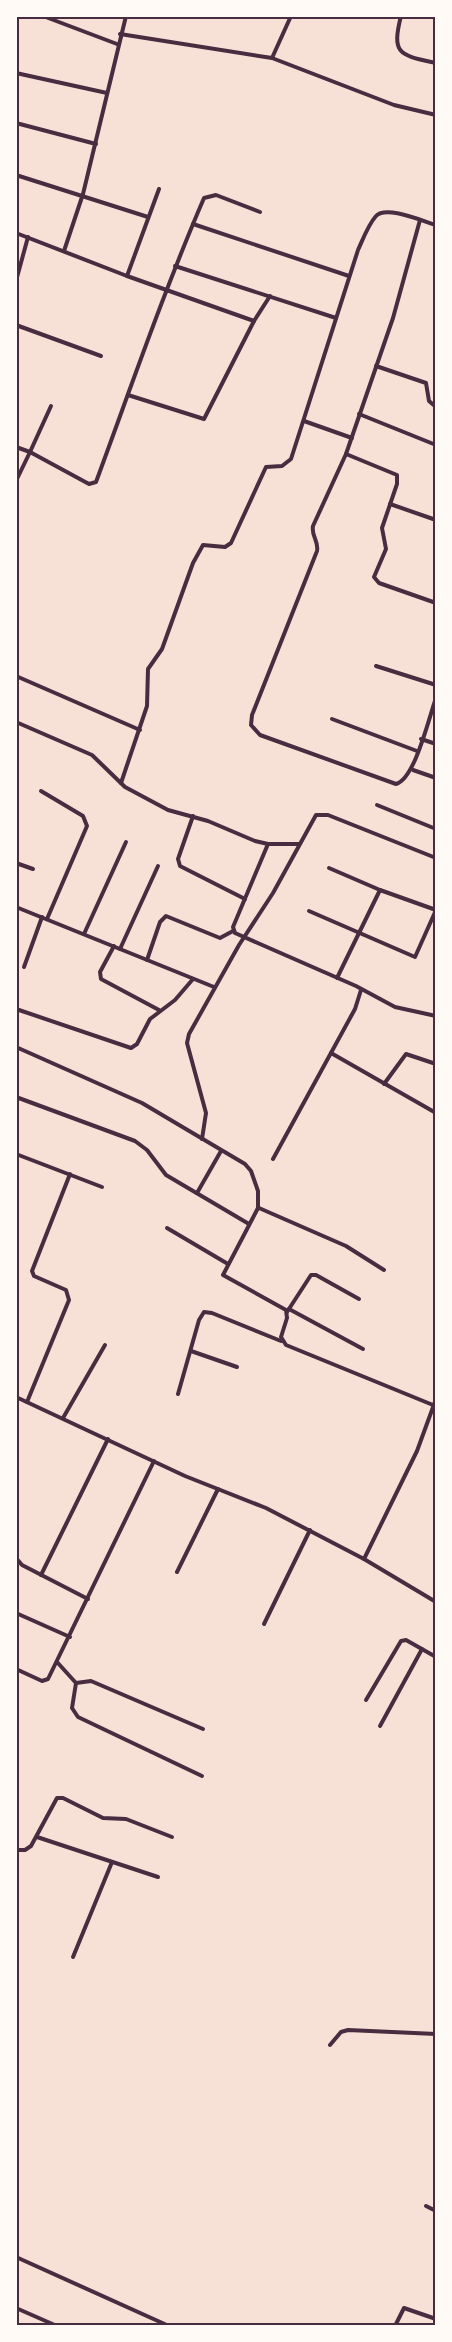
<svg xmlns="http://www.w3.org/2000/svg" width="452" height="2342" font-family="'Fira Sans Condensed',sans-serif">
	<rect width="100%" height="100%" fill="#f7e1d7"/>
	<g fill="none" stroke-linecap="round" stroke-linejoin="round">
		<g stroke="#4a2c40" stroke-width="4">
			<polyline points="43,16 117,44"/>
			<path d="M401,16C391,55 400,55 436,63"/>
			<polyline points="120,34 272,58 394,105 436,115"/>
			<polyline points="272,58 291,16"/>
			<polyline points="16,73 107,93"/>
			<polyline points="16,123 96,144"/>
			<polyline points="16,175 148,217"/>
			<polyline points="420,220 393,318 346,454 397,475 397,484 382,528 386,549 374,577 379,583 436,603"/>
			<polyline points="193,224 349,276"/>
			<polyline points="16,233 127,276 254,321"/>
			<polyline points="64,251 83,194 126,16"/>
			<polyline points="175,266 336,318"/>
			<polyline points="127,276 159,189"/>
			<polyline points="16,281 28,237"/>
			<polyline points="16,325 101,356"/>
			<polyline points="376,366 426,383 429,401 436,407"/>
			<polyline points="128,395 204,419 254,321 270,296"/>
			<polyline points="359,414 436,445"/>
			<polyline points="304,421 352,438"/>
			<polyline points="16,447 30,452 51,406"/>
			<path d="M346,454L313,526C311,536 319,541 317,551L252,715L251,725L260,735L396,784C415,779 429,717 436,698"/>
			<path d="M16,481L30,452L89,484L96,482C131,387 164,291 204,198L216,195L260,212"/>
			<polyline points="390,504 436,520"/>
			<polyline points="376,666 436,685"/>
			<polyline points="16,676 140,730"/>
			<polyline points="332,719 417,751"/>
			<polyline points="16,722 92,755 125,787 168,810 208,821 255,841 268,844 299,844"/>
			<polyline points="421,739 436,744"/>
			<polyline points="413,770 436,778"/>
			<path d="M121,783L147,706L148,669L162,649L193,563L203,545L225,547L231,543L266,467L282,466L291,459L358,250C363,239 368,225 376,216C386,205 422,221 436,225"/>
			<polyline points="41,791 83,816 87,826 47,919"/>
			<polyline points="377,805 436,829"/>
			<polyline points="193,816 178,859 180,866 245,899"/>
			<polyline points="268,844 233,927 235,933 356,986 395,1007 436,1016"/>
			<polyline points="16,863 33,869"/>
			<polyline points="329,868 380,890"/>
			<polyline points="16,907 214,987"/>
			<polyline points="309,911 415,957 436,910"/>
			<polyline points="84,934 126,842"/>
			<polyline points="114,946 100,972 101,979 159,1010"/>
			<polyline points="120,949 158,866"/>
			<polyline points="147,960 160,922 166,916 220,938 233,931"/>
			<polyline points="24,967 42,917"/>
			<polyline points="337,978 380,890 436,910"/>
			<polyline points="16,1009 131,1048 137,1044 150,1019 175,1000 193,979"/>
			<polyline points="16,1047 142,1103 245,1164 251,1171 258,1191 258,1208 223,1275 286,1310 287,1318 281,1337 286,1345 433,1405"/>
			<polyline points="331,1053 436,1113"/>
			<polyline points="384,1084 406,1054 436,1064"/>
			<polyline points="16,1097 135,1141 147,1150 166,1175 249,1224"/>
			<polyline points="202,1139 206,1113 187,1043 189,1034 239,945 273,893 316,815 328,815 436,858"/>
			<polyline points="16,1154 102,1187"/>
			<polyline points="273,1159 355,1009 361,990"/>
			<polyline points="197,1193 221,1151"/>
			<polyline points="259,1208 346,1246 384,1270"/>
			<polyline points="167,1228 228,1264"/>
			<polyline points="289,1309 363,1349"/>
			<polyline points="287,1312 311,1275 316,1275 359,1299"/>
			<polyline points="191,1351 237,1367"/>
			<polyline points="178,1394 199,1320 204,1312 212,1313 281,1341"/>
			<polyline points="16,1397 185,1476 266,1508 364,1559 436,1602"/>
			<polyline points="27,1402 69,1300 66,1290 34,1276 32,1271 70,1174"/>
			<polyline points="63,1418 105,1345"/>
			<polyline points="16,1558 22,1565 88,1599"/>
			<polyline points="364,1559 417,1451 436,1399"/>
			<polyline points="177,1572 218,1489"/>
			<polyline points="41,1575 108,1439"/>
			<polyline points="16,1613 70,1637"/>
			<polyline points="264,1624 310,1530"/>
			<polyline points="57,1662 76,1683 91,1681 203,1729"/>
			<polyline points="16,1669 42,1681 48,1679 154,1461"/>
			<polyline points="76,1683 72,1708 78,1717 202,1776"/>
			<polyline points="366,1700 401,1641 406,1640 436,1657"/>
			<polyline points="380,1726 422,1649"/>
			<polyline points="37,1837 158,1877"/>
			<polyline points="16,1850 25,1850 31,1846 57,1798 63,1798 103,1818 126,1819 172,1837"/>
			<polyline points="73,1957 112,1862"/>
			<polyline points="330,2045 341,2032 348,2030 436,2034"/>
			<polyline points="426,2206 436,2211"/>
			<polyline points="16,2257 169,2326"/>
			<polyline points="16,2308 57,2326"/>
			<polyline points="395,2326 404,2308 436,2319"/>
		</g>
	</g>
	<rect width="452" height="2342" fill="none" stroke="#fffaf5" stroke-width="36"/>
	<rect x="18" y="18" width="416" height="2306" fill="none" stroke="#4a2c40" stroke-width="2"/>
</svg>
